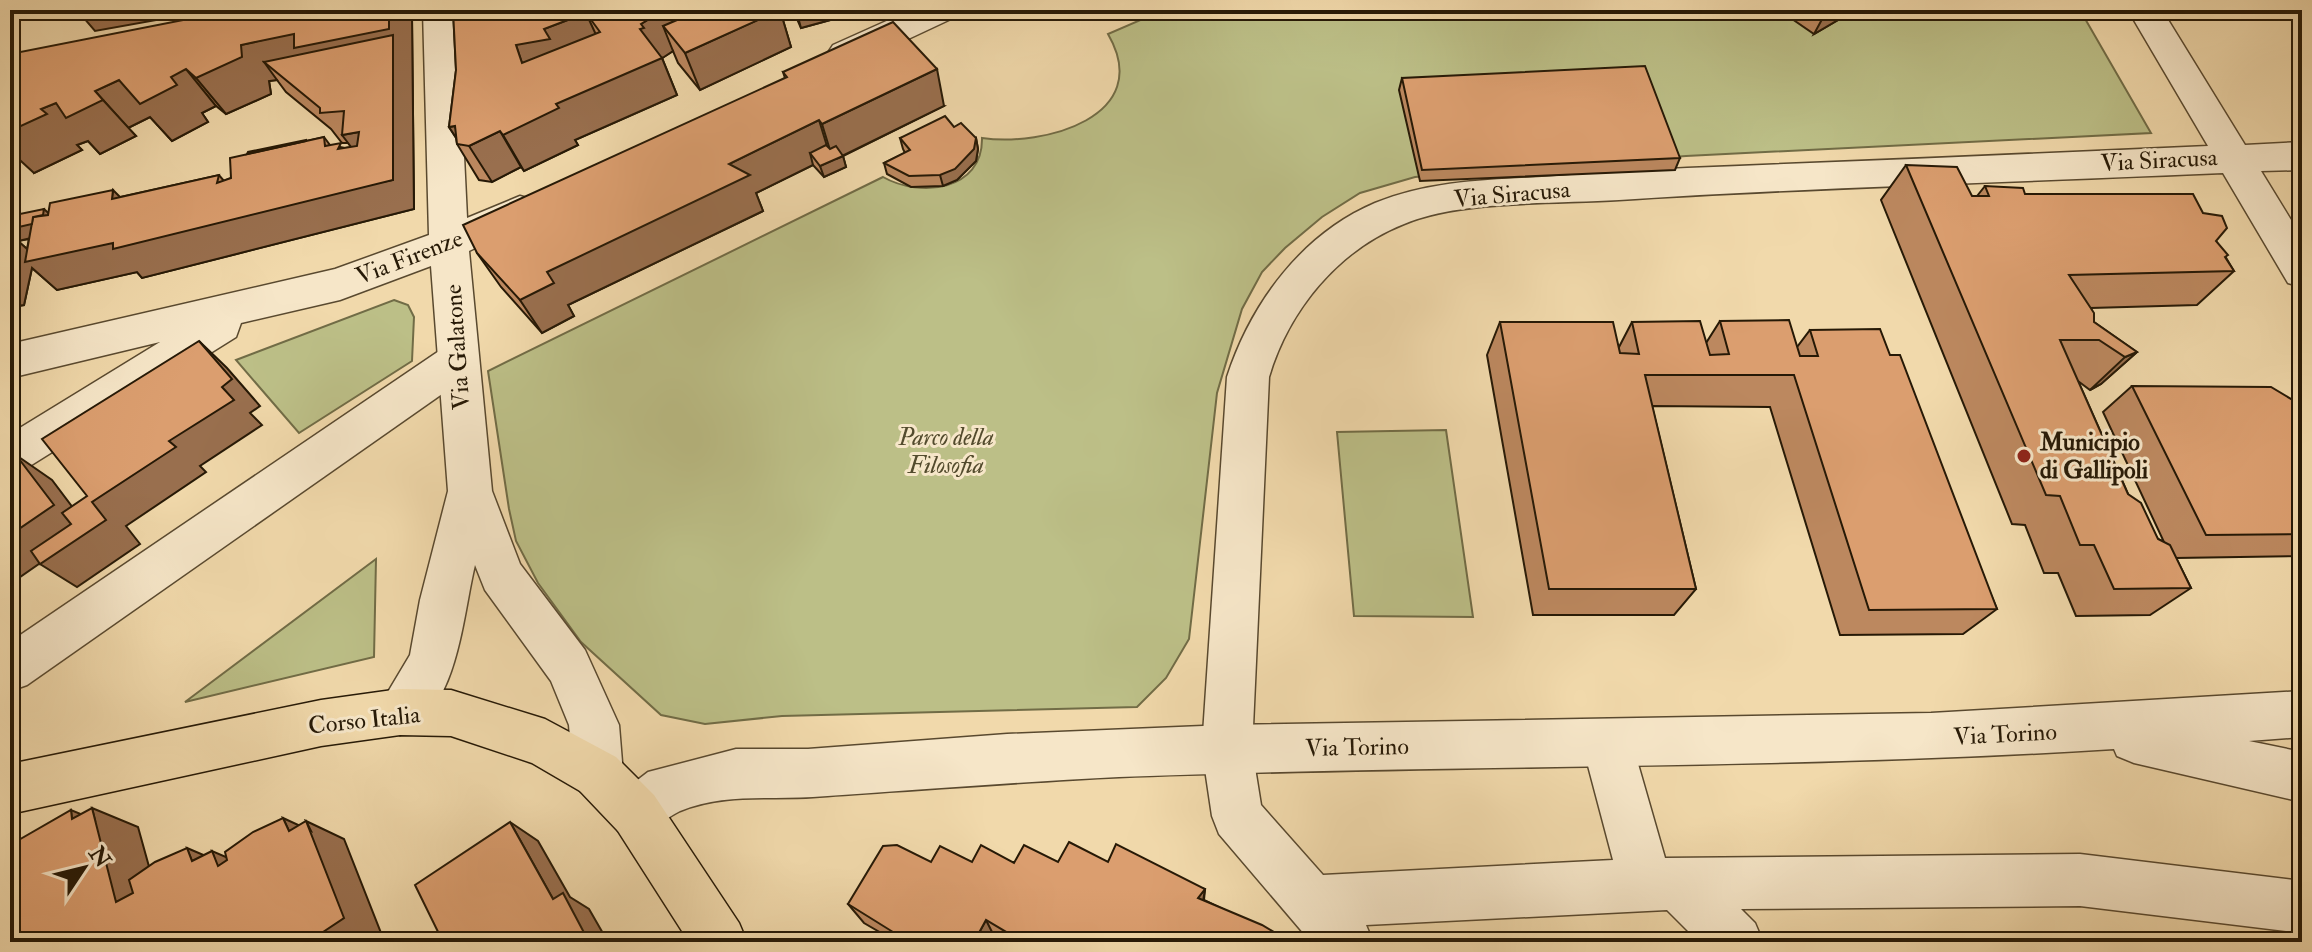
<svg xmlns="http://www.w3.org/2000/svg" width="2312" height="952" font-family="'IM FELL Double Pica',serif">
	<rect width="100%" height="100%" fill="#f1d9ab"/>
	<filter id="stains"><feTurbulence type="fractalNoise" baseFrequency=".0025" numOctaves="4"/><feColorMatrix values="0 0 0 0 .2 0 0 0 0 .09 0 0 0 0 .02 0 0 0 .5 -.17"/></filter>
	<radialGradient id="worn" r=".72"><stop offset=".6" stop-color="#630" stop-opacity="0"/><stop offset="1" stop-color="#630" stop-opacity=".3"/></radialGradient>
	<g fill="#bcbf87" stroke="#716c46" stroke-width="2">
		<path d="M1152,10H2080L2151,133L1686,156L1415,177L1360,193L1322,217L1285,248L1262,272L1242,309L1217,393L1189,639L1166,678L1137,707L782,716L705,724L661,715L581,642L538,583L516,541L509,509L488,371L883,177C920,198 983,191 982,138C1043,147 1156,117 1108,34L1143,19Z"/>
		<polygon points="394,300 408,305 414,317 412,361 299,433 236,360"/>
		<polygon points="1446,430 1473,617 1354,616 1337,432"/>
		<polygon points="376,559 374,657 185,702"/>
	</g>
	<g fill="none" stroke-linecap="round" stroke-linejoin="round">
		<defs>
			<polygon id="pedestrian" points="457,344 472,349 478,361 472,373 27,685 10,691 10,642 442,349"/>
			<g id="minor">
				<path d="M423,10H457L467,218L520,196L534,200L539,210L534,220L469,251L492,491L520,564L585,650L619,725L623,774L616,791L598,798L580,791L573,774L569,725L551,681L485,590L475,565C462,618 458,712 400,735L383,728L376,712L410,655L420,600L448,491L431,266L340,300L241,323L236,337L25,469L10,475V434L160,342L10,378V344L335,269L429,235Z"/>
				<polygon points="911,10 958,10 953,18 857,63 845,66 833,63 827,54 833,45"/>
				<path d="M2128,10H2162L2245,145L2302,142V170L2261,171L2302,238V287L2288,283L2223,173C2022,182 1820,187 1619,200C1557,204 1461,200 1404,224C1338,250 1289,310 1269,377L1252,749L1261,805L1323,875L1613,860L1582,743L1590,726L1607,719L1624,726L1632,743L1665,858L2080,854L2302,881V933L2080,906L1741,909L1755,923L1763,942H1699L1667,910L1366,925L1373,942H1311L1219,834L1212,816L1202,749L1227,377C1251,303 1302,234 1375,203C1429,181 1486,180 1542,177C1590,174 1639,170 1687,168C1861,161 2034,154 2208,146Z"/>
			</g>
			<path id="tertiary" d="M2302,691V737L2249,741L2302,752V802L2134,763L2117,756L2114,749C1783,770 1451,764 1119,777C1017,782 915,790 813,797C769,800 723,793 680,811C665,818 653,831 636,838L618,831L611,813L618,795L648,772L736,749H808L1007,734L1227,725L1931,713Z"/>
			<polygon id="primary" points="400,689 451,690 545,719 616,757 654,795 739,923 747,942 689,942 618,831 580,791 532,763 451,736 400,735 321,746 10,814 10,764 321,700"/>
		</defs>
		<use href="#pedestrian" stroke="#59492f" stroke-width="3"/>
		<use href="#minor" stroke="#59492f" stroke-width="3"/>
		<use href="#tertiary" stroke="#59492f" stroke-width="3"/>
		<use href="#primary" stroke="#261906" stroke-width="3"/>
		<use href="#pedestrian" fill="#f6e6c8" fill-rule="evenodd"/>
		<use href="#minor" fill="#f6e6c8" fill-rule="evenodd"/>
		<use href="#tertiary" fill="#f6e6c8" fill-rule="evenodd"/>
		<use href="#primary" fill="#f1d9ab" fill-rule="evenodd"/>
	</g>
	<g fill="#bc885f" stroke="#261906" stroke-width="2" fill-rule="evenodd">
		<polygon points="453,10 780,10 791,47 700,90 678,63 673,51 662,58 677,95 575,140 578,145 524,171 521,167 492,182 479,180 457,144 456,138 449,127 456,70"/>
		<polygon points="793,10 867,10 801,28"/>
		<polygon points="1779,10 1855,10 1814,34"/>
		<path d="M412,17L414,209L142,278L137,272L57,290L32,268L24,305L10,307V216L48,213L219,175L224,181L231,178L307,141L324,137L330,145L345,148L351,147L348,143H342L331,129L286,92L277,80L269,81L271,94L226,114L216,106L202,113L208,122L172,141L150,117L128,128L136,136L100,154L88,141L77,145L82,150L34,173L10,54ZM29,239L27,249L18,241Z"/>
		<polygon points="783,72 944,106 843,156 846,167 824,177 813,165 756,193 763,211 568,305 574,316 542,333 501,287 477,253 785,78"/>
		<polygon points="1402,78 1680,158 1675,170 1420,181 1399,90"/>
		<polygon points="954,127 976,138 978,149 976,161 957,180 943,186 911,187 887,174 884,163 905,153 903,149 900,138"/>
		<polygon points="1906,165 1972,196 1977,196 1985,186 2025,194 2216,241 2234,271 2197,305 2091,308 2094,322 2137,352 2101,384 2090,390 2078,381 2128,494 2158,539 2164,542 2103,412 2132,386 2302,412 2302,556 2176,558 2191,588 2150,615 2076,616 2058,573 2044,573 2025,525 2012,524 1881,200"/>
		<polygon points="1720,321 1797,347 1810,330 1890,355 1997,609 1963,634 1840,635 1770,407 1652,406 1696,589 1674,615 1533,615 1487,355 1500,322 1619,347 1632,322 1706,343"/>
		<polygon points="931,862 1108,862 1205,889 1204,900 1291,942 1001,942 995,938 890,938 864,923 848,904"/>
	</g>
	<g fill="#996f4e" stroke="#261906" stroke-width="2">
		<polygon points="77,10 212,10 95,31"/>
		<polygon points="389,10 408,10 412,17 414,209 142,278 137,272 57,290 32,268 24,305 10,307 10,229 44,209 56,220 53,233 18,241 27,249 393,180 393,70 264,62 277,80 269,81 271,94 226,114 196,78 241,45"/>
		<polygon points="664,10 668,10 682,45 663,26 673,51 661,59 662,58 677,95 575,140 578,145 524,171 503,135 556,104 640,29 641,24"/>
		<polygon points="780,10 791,47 700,90 685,53"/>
		<polygon points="796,10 867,10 801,28"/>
		<polygon points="1829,10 1855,10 1814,34 1826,12"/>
		<polygon points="586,13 603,50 522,63 516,45 544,29"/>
		<polygon points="186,69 216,106 202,113 208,122 172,141 150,117 128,128 95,91 119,80"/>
		<polygon points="937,69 944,106 836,159 843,156 846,167 824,177 820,166 833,160 822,124"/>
		<polygon points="103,100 136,136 100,154 88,141 77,145 82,150 34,173 10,151 10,131 41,109 56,103"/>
		<polygon points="819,120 830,156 810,153 813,165 756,193 763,211 568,305 574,316 542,333 520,300 547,272 729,164"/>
		<polygon points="455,126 461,145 449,127"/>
		<polygon points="500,131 521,167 492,182 469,146"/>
		<polygon points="359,132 364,164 342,135"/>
		<polygon points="976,138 978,149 976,161 957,180 943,186 940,175"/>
		<polygon points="113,190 142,219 112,199"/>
		<polygon points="199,341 227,368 260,406 250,413 262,425 200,466 206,472 126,526 140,544 77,587 40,564 92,502 169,441 222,387"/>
		<polygon points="2137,352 2101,384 2090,390 2125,357"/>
		<polygon points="16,455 52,480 89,529 10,584 10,535"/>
		<polygon points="92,808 138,827 163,917 116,902 72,819 71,810 95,820"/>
		<polygon points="283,818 311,831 306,821 344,839 381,933 369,942 312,942 289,831"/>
		<polygon points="510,822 538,841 570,897 589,909 608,942 589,942 553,899"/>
		<polygon points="187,848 215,860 212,851 254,869 260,883 192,861"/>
		<polygon points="1205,889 1202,908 1198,898"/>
		<polygon points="986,920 995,938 993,942 974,942"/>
	</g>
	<g fill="#db9e6f" stroke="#261906" stroke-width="2" fill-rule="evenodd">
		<polygon points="234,10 389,10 389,29 294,48 294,34 241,45 242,57 196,78 186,69 171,77 177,85 140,104 119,80 95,91 103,100 66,118 56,103 41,109 47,114 10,131 10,54"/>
		<path d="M453,10H664L641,24L644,28L640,29L662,58L556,104L559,108L503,135L500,131L469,146L457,144L455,126L449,127L456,70ZM586,13L600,32L522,63L516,45L550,39L544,29Z"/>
		<polygon points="669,10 780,10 685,53 663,26 677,20"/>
		<polygon points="893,22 937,69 822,124 819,120 729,164 750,175 547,272 554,283 520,300 477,253 463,225 787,77 783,72"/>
		<polygon points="393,35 393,180 113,249 113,243 25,262 33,217 48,215 50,203 113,190 112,199 219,175 217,183 231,178 230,158 324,137 325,146 341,143 338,149 357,146 359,132 342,135 344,111 320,113 320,108 264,62"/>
		<polygon points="1645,66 1680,158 1422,170 1402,78"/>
		<polygon points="945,116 954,127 961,123 976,138 974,149 955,169 940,175 909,176 884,163 910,150 900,138"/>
		<polygon points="306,140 306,141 247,154 248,152"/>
		<polygon points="826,145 830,149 836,146 843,156 820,166 810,153"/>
		<polygon points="1906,165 1957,167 1972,196 1989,196 1985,186 2023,188 2025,194 2193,194 2203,213 2222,216 2227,228 2216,241 2228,255 2225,257 2234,271 2069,275 2094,313 2094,322 2137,352 2125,357 2099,340 2060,340 2128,494 2141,503 2158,539 2170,545 2191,588 2114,589 2094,545 2080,545 2060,496 2046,495"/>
		<polygon points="44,209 43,215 33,217 32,224 10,229 10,216"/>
		<polygon points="1789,320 1800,356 1818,356 1810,330 1880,329 1890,355 1900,355 1997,609 1869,610 1794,375 1645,375 1696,589 1549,589 1500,322 1613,322 1620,353 1639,354 1632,322 1700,321 1710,355 1729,354 1720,321"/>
		<polygon points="199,341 232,379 222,387 234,400 169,441 176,447 92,502 106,520 40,564 31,551 71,524 62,513 87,496 42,439"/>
		<polygon points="2132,386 2271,387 2296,402 2302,412 2302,534 2206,535"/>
		<polygon points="16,455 54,505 10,535 10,459"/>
		<polygon points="92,808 116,902 133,893 129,880 155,862 187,848 192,861 212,851 218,866 227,860 225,852 253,832 283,818 289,831 306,821 344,918 311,940 312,942 10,942 10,845 71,810 72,819"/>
		<polygon points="510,822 553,899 563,893 589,942 443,942 415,885"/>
		<polygon points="1069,842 1108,862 1116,844 1205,889 1198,898 1262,925 1291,942 1023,942 986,920 974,942 888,942 893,932 848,904 883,846 897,845 931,862 940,846 972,862 981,845 1014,863 1024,845 1058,862"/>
	</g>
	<circle fill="#8f2418" stroke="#f6e6c8" stroke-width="3" cx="2024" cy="456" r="8"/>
	<g text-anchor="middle" stroke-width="6" stroke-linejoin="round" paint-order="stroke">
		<g font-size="24" fill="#261906" stroke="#f6e6c8">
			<text transform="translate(2159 160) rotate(-3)" y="8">Via Siracusa</text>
			<text transform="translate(1512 194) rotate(-5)" y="8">Via Siracusa</text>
			<text transform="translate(409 257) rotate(-21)" y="8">Via Firenze</text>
			<text transform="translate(457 347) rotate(-94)" y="8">Via Galatone</text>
			<text transform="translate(364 720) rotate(-6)" y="8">Corso Italia</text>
			<text transform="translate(2005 734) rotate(-3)" y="8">Via Torino</text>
			<text transform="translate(1357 747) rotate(-1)" y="8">Via Torino</text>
		</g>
		<g font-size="24" font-style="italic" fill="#534b2d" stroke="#f6e6c8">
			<text x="946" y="445">Parco della<tspan x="946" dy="28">Filosofia</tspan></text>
		</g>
		<g font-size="24" font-weight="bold" fill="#261906" stroke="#f6e6c8" text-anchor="start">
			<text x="2040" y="450">Municipio<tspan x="2040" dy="28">di Gallipoli</tspan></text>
		</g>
	</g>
	<rect width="2312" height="952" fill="none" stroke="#f1d9ab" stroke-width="40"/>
	<rect x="12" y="12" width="2288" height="928" fill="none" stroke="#261906" stroke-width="4"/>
	<rect x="20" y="20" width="2272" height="912" fill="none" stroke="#261906" stroke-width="2"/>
	<g transform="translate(84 868) rotate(55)" stroke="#f6e6c8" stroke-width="6" paint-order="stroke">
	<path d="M0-6L14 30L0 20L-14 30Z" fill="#261906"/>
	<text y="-12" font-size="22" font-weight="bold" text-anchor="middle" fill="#261906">N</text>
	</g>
	<rect width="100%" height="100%" filter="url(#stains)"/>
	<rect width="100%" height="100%" fill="url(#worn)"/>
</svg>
